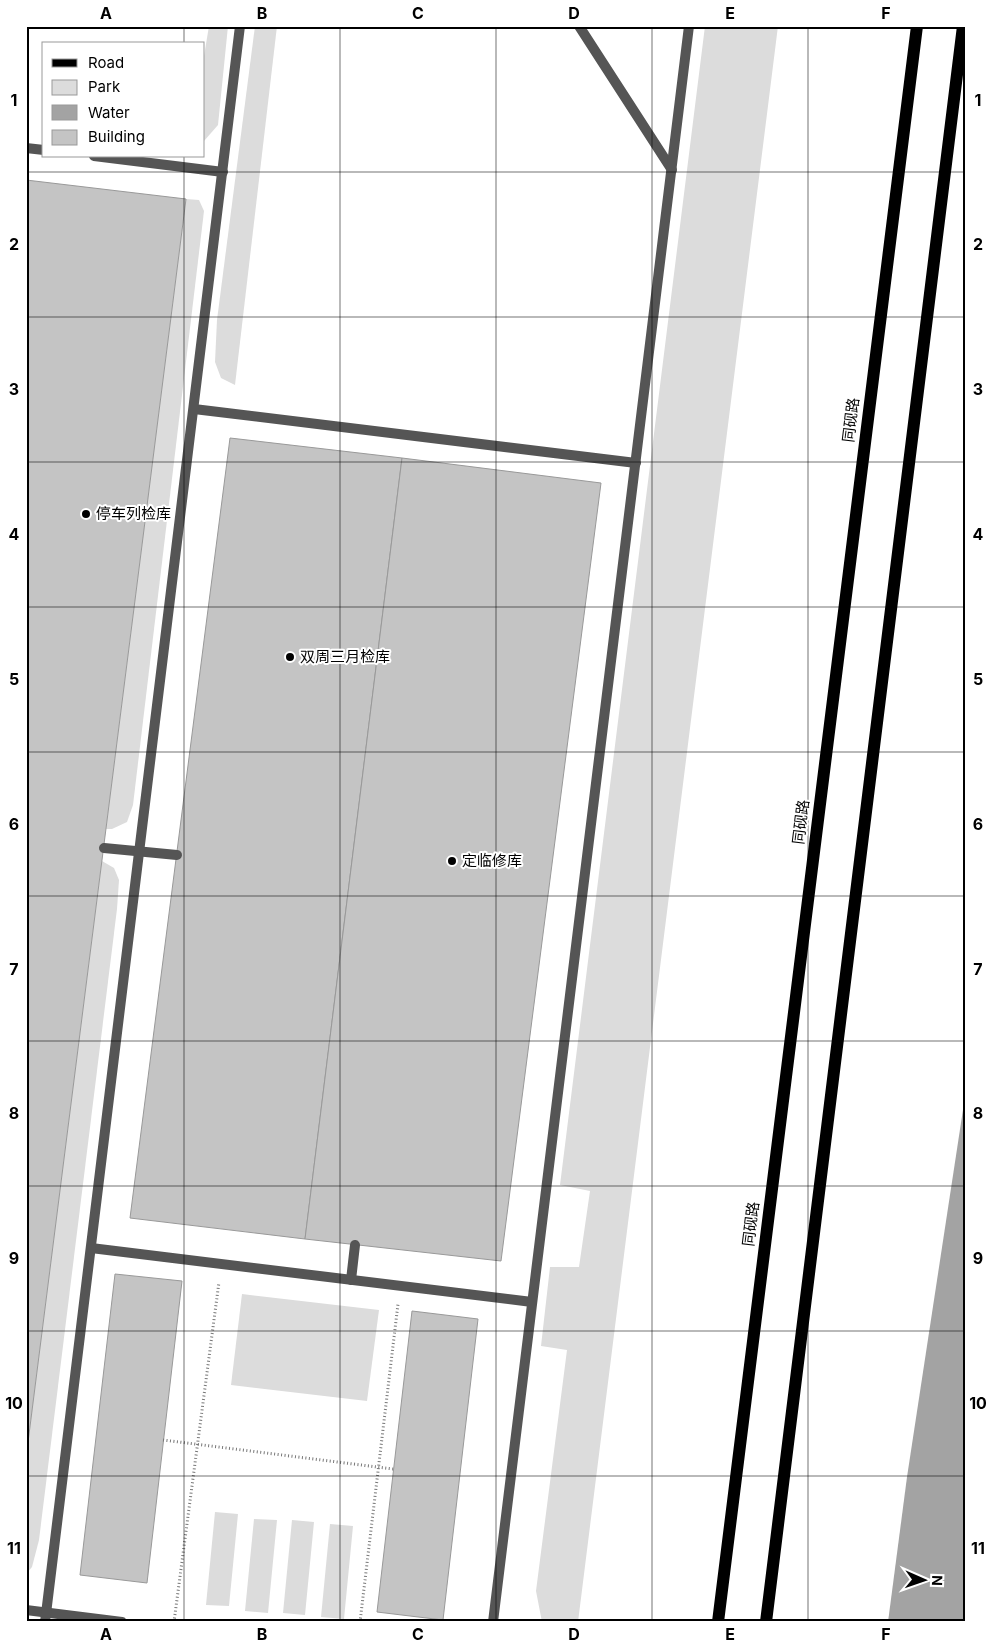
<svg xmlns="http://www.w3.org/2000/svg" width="992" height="1648" font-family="Inter,'Noto Sans SC',sans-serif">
	<rect width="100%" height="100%" fill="#fff"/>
	<g fill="#dcdcdc">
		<polygon points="209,26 228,26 218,125 204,141 204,56"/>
		<polygon points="255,26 277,26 235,385 221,378 215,362 217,320"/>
		<polygon points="705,26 778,26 578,1622 542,1622 536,1591 567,1350 541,1346 550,1267 579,1267 590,1191 560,1185"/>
		<polygon points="186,199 199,200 204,211 133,805 127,822 112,829 106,829"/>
		<polygon points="102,861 114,868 119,880 117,909 39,1540 32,1567 26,1574 26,1458"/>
		<polygon points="242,1294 379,1310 367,1401 231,1385"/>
		<polygon points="215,1512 238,1514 229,1606 206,1605"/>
		<polygon points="254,1519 277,1520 268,1613 245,1611"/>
		<polygon points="292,1520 314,1522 305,1615 283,1613"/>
		<polygon points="330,1524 353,1526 344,1619 321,1617"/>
	</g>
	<polygon fill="#a3a3a3" points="966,1090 966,1622 888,1622 907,1477"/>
	<g fill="#c4c4c4" stroke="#999">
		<polygon points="26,180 186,199 26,1458"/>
		<polygon points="230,438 402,458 305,1239 130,1218"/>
		<polygon points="402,458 601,483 501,1261 305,1239"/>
		<polygon points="115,1274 182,1281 147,1583 80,1575"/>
		<polygon points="412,1311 478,1319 443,1620 377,1612"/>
	</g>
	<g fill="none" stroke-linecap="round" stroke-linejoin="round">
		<g stroke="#777" stroke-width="3" stroke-dasharray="1 2.5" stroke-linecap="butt">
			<polyline points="163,1440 393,1469"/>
			<polyline points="174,1622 219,1282"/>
			<polyline points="360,1622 398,1304"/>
		</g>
		<g stroke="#555" stroke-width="10">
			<polyline points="579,26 672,170"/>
			<polyline points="26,148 44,150"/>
			<polyline points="94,156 223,172"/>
			<polyline points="194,409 636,463"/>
			<polyline points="104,848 177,855"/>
			<polyline points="91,1248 532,1302"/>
			<polyline points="351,1280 355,1245"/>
			<polyline points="26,1610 122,1622"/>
			<polyline points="45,1622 240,26"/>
			<polyline points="493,1622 689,26"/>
		</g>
		<g stroke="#000" stroke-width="12">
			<polyline points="718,1622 917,26"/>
			<polyline points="766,1622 963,26"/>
		</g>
	</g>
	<path fill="none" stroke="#000" stroke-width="1" stroke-opacity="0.55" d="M184,26V44M340,26V1622M496,26V1622M652,26V1622M808,26V1622M184,156V1622M26,172H966M26,317H966M26,462H966M26,607H966M26,752H966M26,896H966M26,1041H966M26,1186H966M26,1331H966M26,1476H966"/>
	<g fill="#000" stroke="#fff" stroke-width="2">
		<circle cx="86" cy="514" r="5"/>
		<circle cx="290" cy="657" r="5"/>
		<circle cx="452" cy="861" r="5"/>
	</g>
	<g text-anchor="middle" stroke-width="4" stroke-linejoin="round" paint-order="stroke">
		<g font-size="15" fill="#000" stroke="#fff">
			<text transform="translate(851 420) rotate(-83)" y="5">同砚路</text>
			<text transform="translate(801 822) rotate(-83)" y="5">同砚路</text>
			<text transform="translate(751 1224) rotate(-83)" y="5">同砚路</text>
		</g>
		<g font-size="15" fill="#000" stroke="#fff" text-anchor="start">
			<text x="96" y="519">停车列检库</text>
			<text x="300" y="662">双周三月检库</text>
			<text x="462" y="866">定临修库</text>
		</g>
	</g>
	<rect width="992" height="1648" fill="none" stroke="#ffffff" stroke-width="55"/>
	<rect x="42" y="42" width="162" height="115" fill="#ffffff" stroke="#999999"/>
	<rect x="52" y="59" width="25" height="8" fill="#000000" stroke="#999999"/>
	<text x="88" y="68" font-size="15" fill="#000000">Road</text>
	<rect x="52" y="80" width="25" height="15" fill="#dcdcdc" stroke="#999999"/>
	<text x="88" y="92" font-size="15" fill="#000000">Park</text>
	<rect x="52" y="105" width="25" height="15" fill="#a3a3a3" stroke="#999999"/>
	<text x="88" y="118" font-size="15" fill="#000000">Water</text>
	<rect x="52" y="130" width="25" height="15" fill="#c4c4c4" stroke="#999999"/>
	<text x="88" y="142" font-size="15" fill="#000000">Building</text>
	<g transform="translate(924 1580) rotate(92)" stroke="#ffffff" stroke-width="4" paint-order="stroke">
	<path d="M0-4L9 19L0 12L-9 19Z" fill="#000000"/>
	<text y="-8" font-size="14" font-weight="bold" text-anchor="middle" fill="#000000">N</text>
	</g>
	<rect x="28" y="28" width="936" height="1592" fill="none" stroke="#000" stroke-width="2"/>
	<g font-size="16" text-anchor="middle" font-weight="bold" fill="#000">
		<text x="106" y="19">A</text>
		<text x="262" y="19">B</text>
		<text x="418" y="19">C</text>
		<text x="574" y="19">D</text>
		<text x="730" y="19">E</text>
		<text x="886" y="19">F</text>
		<text x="14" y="106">1</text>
		<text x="978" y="106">1</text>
		<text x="14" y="250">2</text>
		<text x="978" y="250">2</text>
		<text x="14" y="395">3</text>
		<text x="978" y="395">3</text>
		<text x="14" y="540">4</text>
		<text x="978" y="540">4</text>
		<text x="14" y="685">5</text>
		<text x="978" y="685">5</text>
		<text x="14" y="830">6</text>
		<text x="978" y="830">6</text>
		<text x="14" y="975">7</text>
		<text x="978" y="975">7</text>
		<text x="14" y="1119">8</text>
		<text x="978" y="1119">8</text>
		<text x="14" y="1264">9</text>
		<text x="978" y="1264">9</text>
		<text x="14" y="1409">10</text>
		<text x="978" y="1409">10</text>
		<text x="14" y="1554">11</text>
		<text x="978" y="1554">11</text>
		<text x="106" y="1640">A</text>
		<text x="262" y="1640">B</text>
		<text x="418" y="1640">C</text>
		<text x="574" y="1640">D</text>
		<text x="730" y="1640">E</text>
		<text x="886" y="1640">F</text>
	</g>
</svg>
